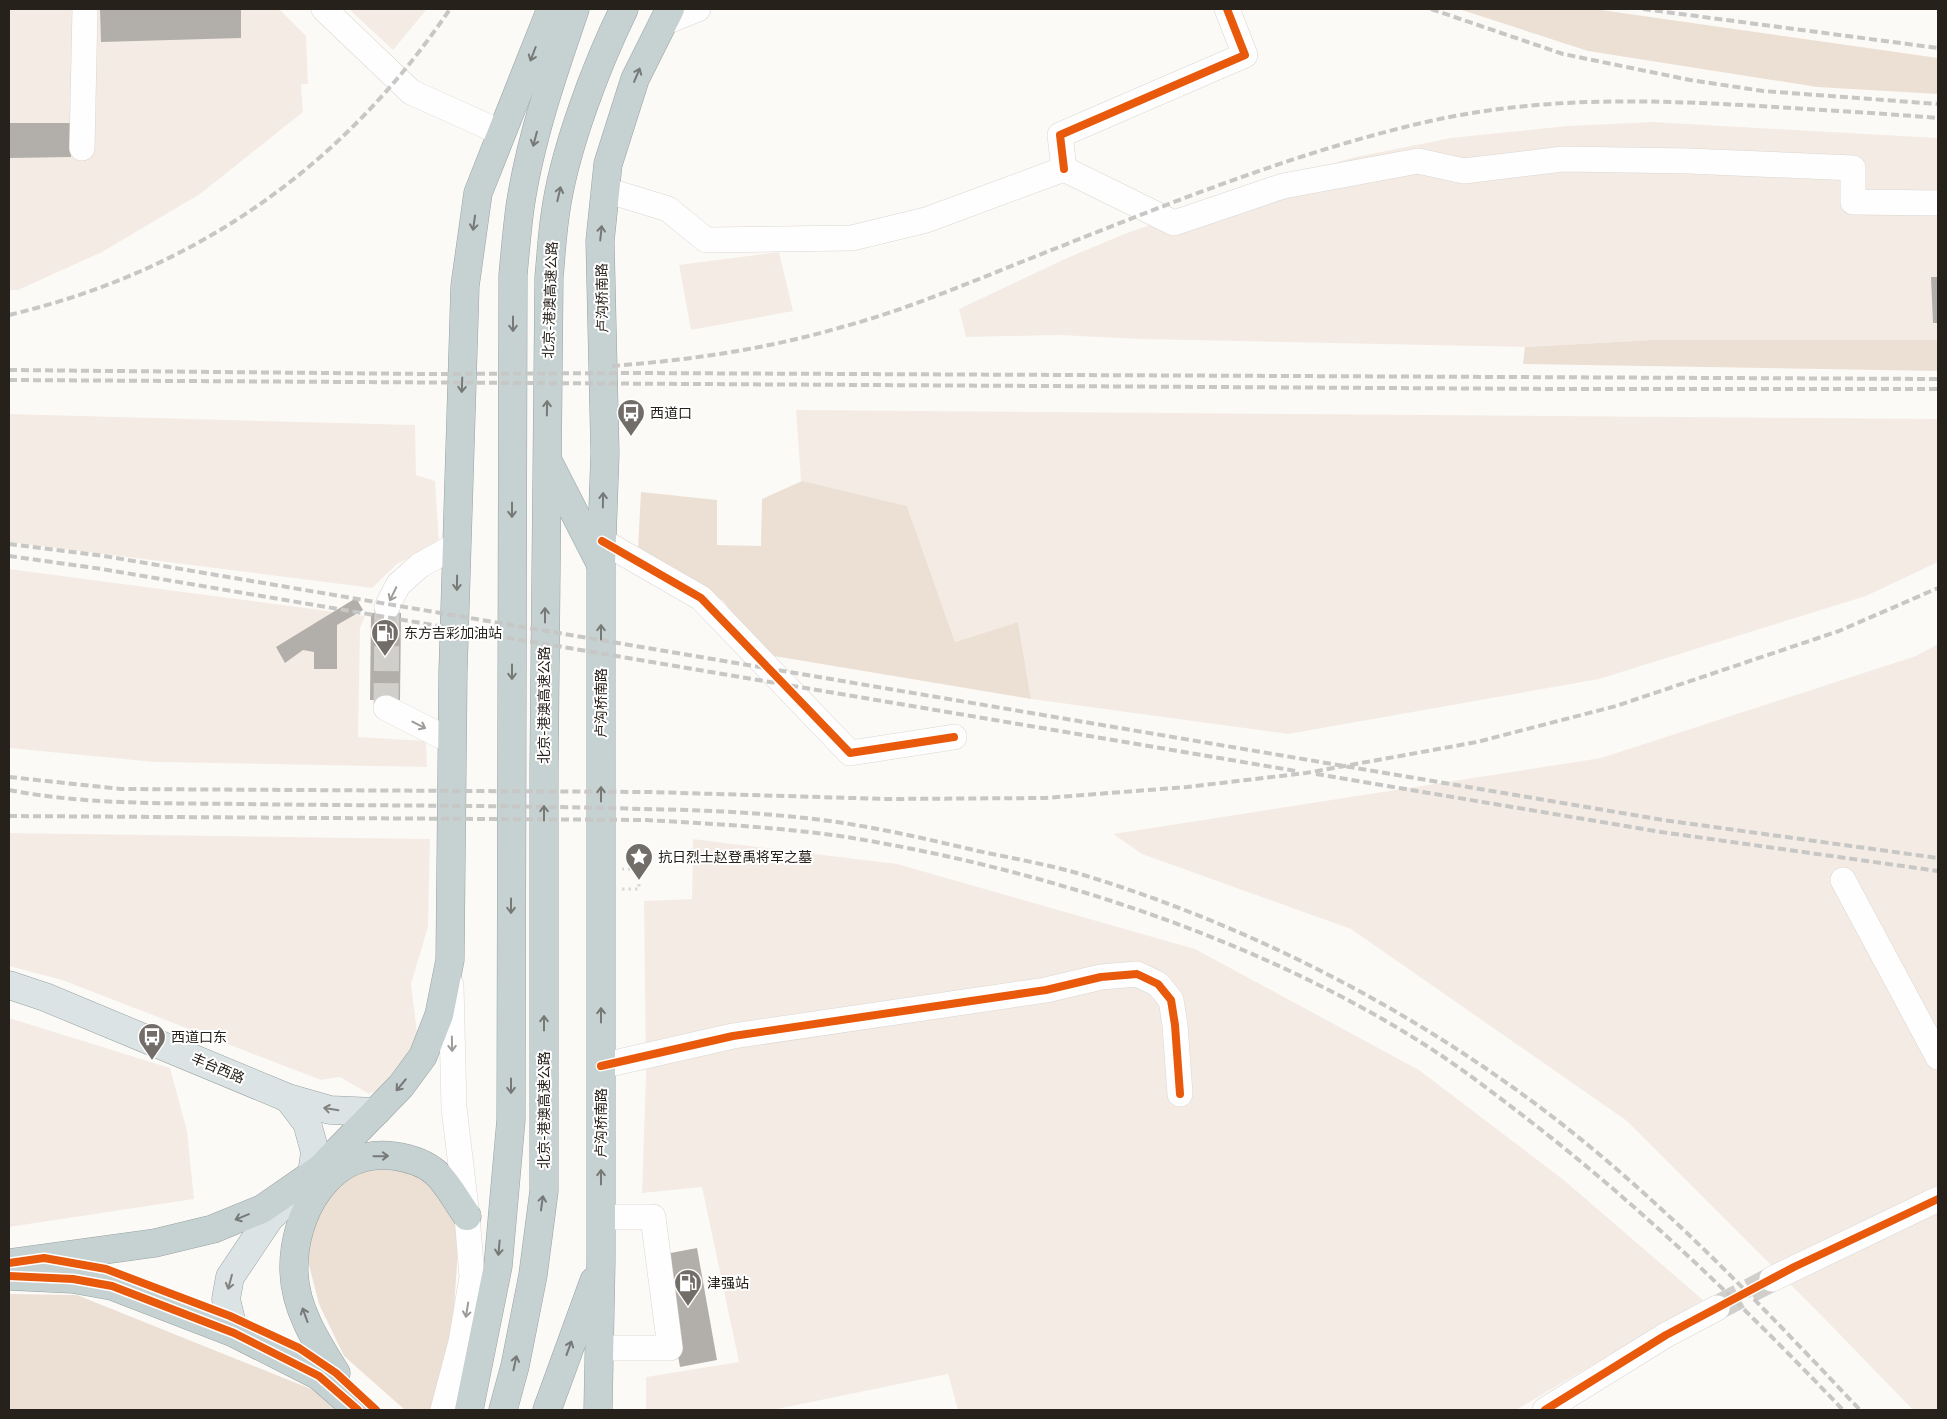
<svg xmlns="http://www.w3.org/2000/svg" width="1947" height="1419" font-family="'Public Sans','Noto Sans SC',sans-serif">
	<rect width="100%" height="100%" fill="#fcfaf7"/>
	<g fill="#f4ece4">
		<polygon points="9,9 279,9 306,36 308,84 301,84 303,112 200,194 102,252 18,290 9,290"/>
		<polygon points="349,9 427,9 393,50"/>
		<polygon points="1653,122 1938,138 1938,340 1652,340 1525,347 1141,339 1058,335 966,337 959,309 1067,258 1127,233 1248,191 1351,158 1451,138 1567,126"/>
		<polygon points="779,252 793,311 691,330 679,265"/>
		<polygon points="796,410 1938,419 1938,562 1866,596 1599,679 1288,734 1031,699 1018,622 955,642 907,506 801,481"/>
		<polygon points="9,414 415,425 416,475 435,481 439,543 397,564 372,588 9,542"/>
		<polygon points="9,569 365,616 360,628 358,737 426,741 427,767 155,762 9,748"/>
		<polygon points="1938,644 1938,1410 1913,1410 1820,1314 1627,1121 1351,929 1142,854 1113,834 1601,758 1916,656"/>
		<polygon points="9,833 430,839 428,927 411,984 417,1033 408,1063 387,1086 369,1094 340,1077 321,1080 62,980 9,966"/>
		<polygon points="693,839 897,864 1195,949 1419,1070 1565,1181 1703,1300 1516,1410 958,1410 948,1374 772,1410 646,1410 646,1377 739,1362 702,1187 642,1193 646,1074 644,901 692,899"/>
		<polygon points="9,1018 170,1068 187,1131 194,1199 9,1227"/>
	</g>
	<g fill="#ece0d4">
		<polygon points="1459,9 1594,9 1938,58 1938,94 1817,87 1588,51"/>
		<polygon points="1652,340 1938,340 1938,371 1523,364 1525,347"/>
		<polygon points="802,481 907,506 955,642 1018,622 1031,699 768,655 723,601 638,548 641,492 717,500 717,545 761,546 762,499"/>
		<polygon points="375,1161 428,1174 460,1220 447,1410 405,1410 344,1356 319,1304 308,1261 312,1220 338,1180"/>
		<polygon points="9,1294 77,1295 321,1393 338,1410 9,1410"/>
	</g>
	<g fill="#b2aea9">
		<polygon points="100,9 241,9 241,38 101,42"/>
		<polygon points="9,123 71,123 71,157 9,158"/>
		<polygon points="1931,277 1938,277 1938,323 1933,323"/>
		<polygon points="356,598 363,610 337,625 337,669 314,669 314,652 303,650 285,663 276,647"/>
		<polygon points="371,613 401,613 400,700 370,700"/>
		<polygon points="697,1248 717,1360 680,1367 660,1255"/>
	</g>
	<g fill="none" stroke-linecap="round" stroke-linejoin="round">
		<g stroke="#d1cfcb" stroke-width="25" stroke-dasharray="25 12" stroke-linecap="butt">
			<polyline points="386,708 387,607"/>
			<polyline points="1717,1308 1772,1279"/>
		</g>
		<defs>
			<g id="minor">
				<polyline points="324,9 411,92 502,133"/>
				<polyline points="661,24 698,9"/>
				<polyline points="82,148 85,9"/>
				<polyline points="1064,169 1060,135 1245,55 1227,9"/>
				<polyline points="606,190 668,209 706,240 852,238 926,220 1064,169 1174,223 1283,186 1418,161 1464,171 1563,159 1689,161 1853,168 1853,202 1938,203"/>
				<polyline points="602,541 701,598 850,753 954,737"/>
				<polyline points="387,607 398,585 419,566 458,544"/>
				<polyline points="386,708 441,736 453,738"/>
				<polyline points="1843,880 1938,1057"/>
				<polyline points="601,1066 733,1036 1046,990 1101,977 1137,974 1158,984 1171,1000 1175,1025 1180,1094"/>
				<polyline points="1772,1279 1938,1199"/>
				<polyline points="599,1348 670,1348 653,1217 601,1217"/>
				<polyline points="443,1410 461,1342 472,1277 467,1216 454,1108 451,985"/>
				<polyline points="1545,1410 1666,1335 1717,1308"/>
			</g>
			<g id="major">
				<polyline points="9,985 45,997 288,1098 330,1110 376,1112"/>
				<polyline points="234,1333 226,1299 230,1277 269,1219 312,1174 315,1152 307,1123 288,1098"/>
			</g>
			<g id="highway">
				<polyline points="548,461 600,563"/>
				<polyline points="9,1263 155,1243 213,1229 262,1209 320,1169 401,1086 423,1056 439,1015 450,960 453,672 465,286 478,193 551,9"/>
				<polyline points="9,1276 73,1279 112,1286 234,1333 319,1376 358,1410"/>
				<path d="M336,1373C317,1343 295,1309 294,1272C292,1215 329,1147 394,1156C408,1158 424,1162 436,1173C448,1184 457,1202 467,1216"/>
				<path d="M469,1410L498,1266L511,1120L513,275C515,253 517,230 520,207C530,140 553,73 575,9"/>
				<path d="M503,1410L515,1366L533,1275L544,1191V769L549,277C551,257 552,236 555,216C563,153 596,66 624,9"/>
				<polyline points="547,1410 594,1281"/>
				<polyline points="598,1410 601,1261 601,566 605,453 600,241 608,164 635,79 670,9"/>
			</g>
		</defs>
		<use href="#minor" stroke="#dad6d2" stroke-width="26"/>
		<use href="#major" stroke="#97a3a3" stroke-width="29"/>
		<use href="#highway" stroke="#97a3a3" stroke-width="29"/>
		<polyline stroke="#dad9d8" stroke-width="3" stroke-dasharray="2.5 4" stroke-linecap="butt" points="622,889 639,889 639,869 622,869"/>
		<use href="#minor" stroke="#fffefe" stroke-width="25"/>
		<use href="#major" stroke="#dce3e4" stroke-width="28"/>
		<use href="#highway" stroke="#c6d1d2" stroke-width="28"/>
		<g stroke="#c7c7c6" stroke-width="4" stroke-dasharray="8 4" stroke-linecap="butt">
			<polyline points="1431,9 1563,54 1690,80 1763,91 1938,104"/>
			<polyline points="1643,9 1938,48"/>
			<path d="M9,315C195,271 343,167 450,9"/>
			<path d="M612,366C691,360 767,349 842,327C906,310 968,283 1029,259C1153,210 1276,159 1405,127C1527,96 1636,99 1760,106C1819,110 1879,113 1938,118"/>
			<polyline points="9,370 429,374 635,373 1938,379"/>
			<polyline points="9,380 1555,389 1938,389"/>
			<polyline points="9,544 104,556 1663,820 1938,858"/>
			<polyline points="9,556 102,569 1296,771"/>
			<polyline points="1316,774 1661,832 1938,871"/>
			<polyline points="9,777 121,789 649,792 886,799 1045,798 1187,787 1306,773 1477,742 1616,706 1839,631 1938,588"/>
			<path d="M9,790C85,805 166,803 244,804C377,806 510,805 643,809C707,810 773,813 837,822C884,829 931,840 978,851C1011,858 1045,864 1077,873C1243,923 1403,1004 1541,1108C1658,1196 1760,1304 1860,1410"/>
			<path d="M9,816L646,820C713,824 780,827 846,837C1046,869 1270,942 1439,1054C1466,1072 1492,1092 1517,1111C1635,1201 1741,1303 1843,1410"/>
		</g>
		<defs>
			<g id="cycleway">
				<polyline points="1064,169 1060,135 1245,55 1227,9"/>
				<polyline points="602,541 701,598 850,753 954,737"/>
				<polyline points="601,1066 733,1036 1046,990 1101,977 1137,974 1158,984 1171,1000 1175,1025 1180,1094"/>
				<polyline points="9,1263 44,1258 106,1269 230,1316 299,1348 336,1373 376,1410"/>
				<polyline points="9,1276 73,1279 112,1286 234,1333 319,1376 358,1410"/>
				<polyline points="1545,1410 1666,1335 1794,1267 1938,1199"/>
			</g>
		</defs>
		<use href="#cycleway" stroke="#fff" stroke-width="11"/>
		<use href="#cycleway" stroke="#e8590c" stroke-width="8"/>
	</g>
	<defs><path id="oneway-shaft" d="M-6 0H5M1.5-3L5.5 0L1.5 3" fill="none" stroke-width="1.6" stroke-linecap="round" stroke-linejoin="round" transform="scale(1.25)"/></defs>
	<g stroke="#767976">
		<use href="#oneway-shaft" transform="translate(533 54) rotate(111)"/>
		<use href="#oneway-shaft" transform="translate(637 75) rotate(-67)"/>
		<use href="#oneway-shaft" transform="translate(535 139) rotate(105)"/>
		<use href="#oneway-shaft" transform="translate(559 194) rotate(-77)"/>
		<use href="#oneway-shaft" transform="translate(474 223) rotate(98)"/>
		<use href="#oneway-shaft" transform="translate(601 233) rotate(-84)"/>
		<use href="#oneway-shaft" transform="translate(513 324) rotate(90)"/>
		<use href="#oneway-shaft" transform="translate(462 385) rotate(92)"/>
		<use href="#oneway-shaft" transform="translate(547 408) rotate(-89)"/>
		<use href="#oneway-shaft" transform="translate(603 500) rotate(-89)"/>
		<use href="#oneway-shaft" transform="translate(512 510) rotate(90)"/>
		<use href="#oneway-shaft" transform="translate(457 583) rotate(91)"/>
		<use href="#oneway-shaft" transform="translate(545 615) rotate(-90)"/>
		<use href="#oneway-shaft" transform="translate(601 632) rotate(-90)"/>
		<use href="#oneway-shaft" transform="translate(512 672) rotate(90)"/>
		<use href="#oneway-shaft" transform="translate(601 794) rotate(-90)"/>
		<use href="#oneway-shaft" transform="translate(544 813) rotate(-90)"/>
		<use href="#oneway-shaft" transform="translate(511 906) rotate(90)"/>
		<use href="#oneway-shaft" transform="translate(601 1015) rotate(-90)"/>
		<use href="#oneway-shaft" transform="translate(544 1023) rotate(-90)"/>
		<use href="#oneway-shaft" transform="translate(401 1085) rotate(130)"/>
		<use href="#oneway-shaft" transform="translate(511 1086) rotate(90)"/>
		<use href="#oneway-shaft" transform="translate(381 1156) rotate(-1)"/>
		<use href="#oneway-shaft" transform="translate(601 1177) rotate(-90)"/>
		<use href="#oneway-shaft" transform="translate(542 1203) rotate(-82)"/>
		<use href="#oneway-shaft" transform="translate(242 1217) rotate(158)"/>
		<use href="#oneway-shaft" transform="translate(499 1248) rotate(95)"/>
		<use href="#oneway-shaft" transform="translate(305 1315) rotate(-110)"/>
		<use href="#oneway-shaft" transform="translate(569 1348) rotate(-70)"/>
		<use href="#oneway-shaft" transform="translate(515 1363) rotate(-78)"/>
	</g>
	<g stroke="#9e9b98">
		<use href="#oneway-shaft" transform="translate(393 594) rotate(116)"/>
		<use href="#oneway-shaft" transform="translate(419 725) rotate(27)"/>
		<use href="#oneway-shaft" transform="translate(452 1044) rotate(89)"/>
		<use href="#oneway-shaft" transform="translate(467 1310) rotate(99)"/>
	</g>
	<g stroke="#828280">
		<use href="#oneway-shaft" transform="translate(331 1109) rotate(-171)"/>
		<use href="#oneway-shaft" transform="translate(230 1282) rotate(105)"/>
	</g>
	<defs>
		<symbol id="bus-pin" viewBox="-11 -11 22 30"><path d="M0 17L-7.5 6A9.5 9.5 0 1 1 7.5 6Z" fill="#726d68" stroke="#fff"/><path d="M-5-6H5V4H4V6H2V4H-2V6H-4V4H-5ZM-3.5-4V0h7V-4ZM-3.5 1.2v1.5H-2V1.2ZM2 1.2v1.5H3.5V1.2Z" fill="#fff"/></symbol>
		<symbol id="fuel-pin" viewBox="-11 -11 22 30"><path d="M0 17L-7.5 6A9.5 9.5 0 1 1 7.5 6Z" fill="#726d68" stroke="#fff"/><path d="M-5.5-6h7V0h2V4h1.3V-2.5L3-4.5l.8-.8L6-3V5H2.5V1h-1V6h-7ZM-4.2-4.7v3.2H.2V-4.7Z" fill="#fff"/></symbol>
		<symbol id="sight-pin" viewBox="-11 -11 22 30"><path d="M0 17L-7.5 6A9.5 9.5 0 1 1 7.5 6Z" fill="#726d68" stroke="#fff"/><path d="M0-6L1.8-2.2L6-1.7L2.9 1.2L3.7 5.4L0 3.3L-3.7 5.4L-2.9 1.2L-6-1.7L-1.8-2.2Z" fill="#fff"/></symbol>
	</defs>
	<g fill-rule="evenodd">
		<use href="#bus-pin" x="615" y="397" width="32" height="43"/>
		<use href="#fuel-pin" x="369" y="617" width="32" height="43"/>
		<use href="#sight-pin" x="623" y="841" width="32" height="43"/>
		<use href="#bus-pin" x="136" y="1021" width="32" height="43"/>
		<use href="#fuel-pin" x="672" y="1267" width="32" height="43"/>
	</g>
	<g text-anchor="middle" stroke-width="4" stroke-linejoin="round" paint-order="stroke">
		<g font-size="14" fill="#27211b" stroke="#fff">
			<text transform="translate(602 298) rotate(-91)" y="5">卢沟桥南路</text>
			<text transform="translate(550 300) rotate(-88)" y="5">北京-港澳高速公路</text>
			<text transform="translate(601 703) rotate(-90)" y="5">卢沟桥南路</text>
			<text transform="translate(544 705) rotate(-90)" y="5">北京-港澳高速公路</text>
			<text transform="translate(218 1068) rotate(23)" y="5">丰台西路</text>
			<text transform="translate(544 1110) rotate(-90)" y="5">北京-港澳高速公路</text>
			<text transform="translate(601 1123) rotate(-90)" y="5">卢沟桥南路</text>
		</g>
		<g font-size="14" fill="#27211b" stroke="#fff" text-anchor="start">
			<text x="650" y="418">西道口</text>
			<text x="404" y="638">东方吉彩加油站</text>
			<text x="658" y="862">抗日烈士赵登禹将军之墓</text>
			<text x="171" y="1042">西道口东</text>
			<text x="707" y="1288">津强站</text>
		</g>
	</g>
	<rect width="1947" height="1419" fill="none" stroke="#27211b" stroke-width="20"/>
</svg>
